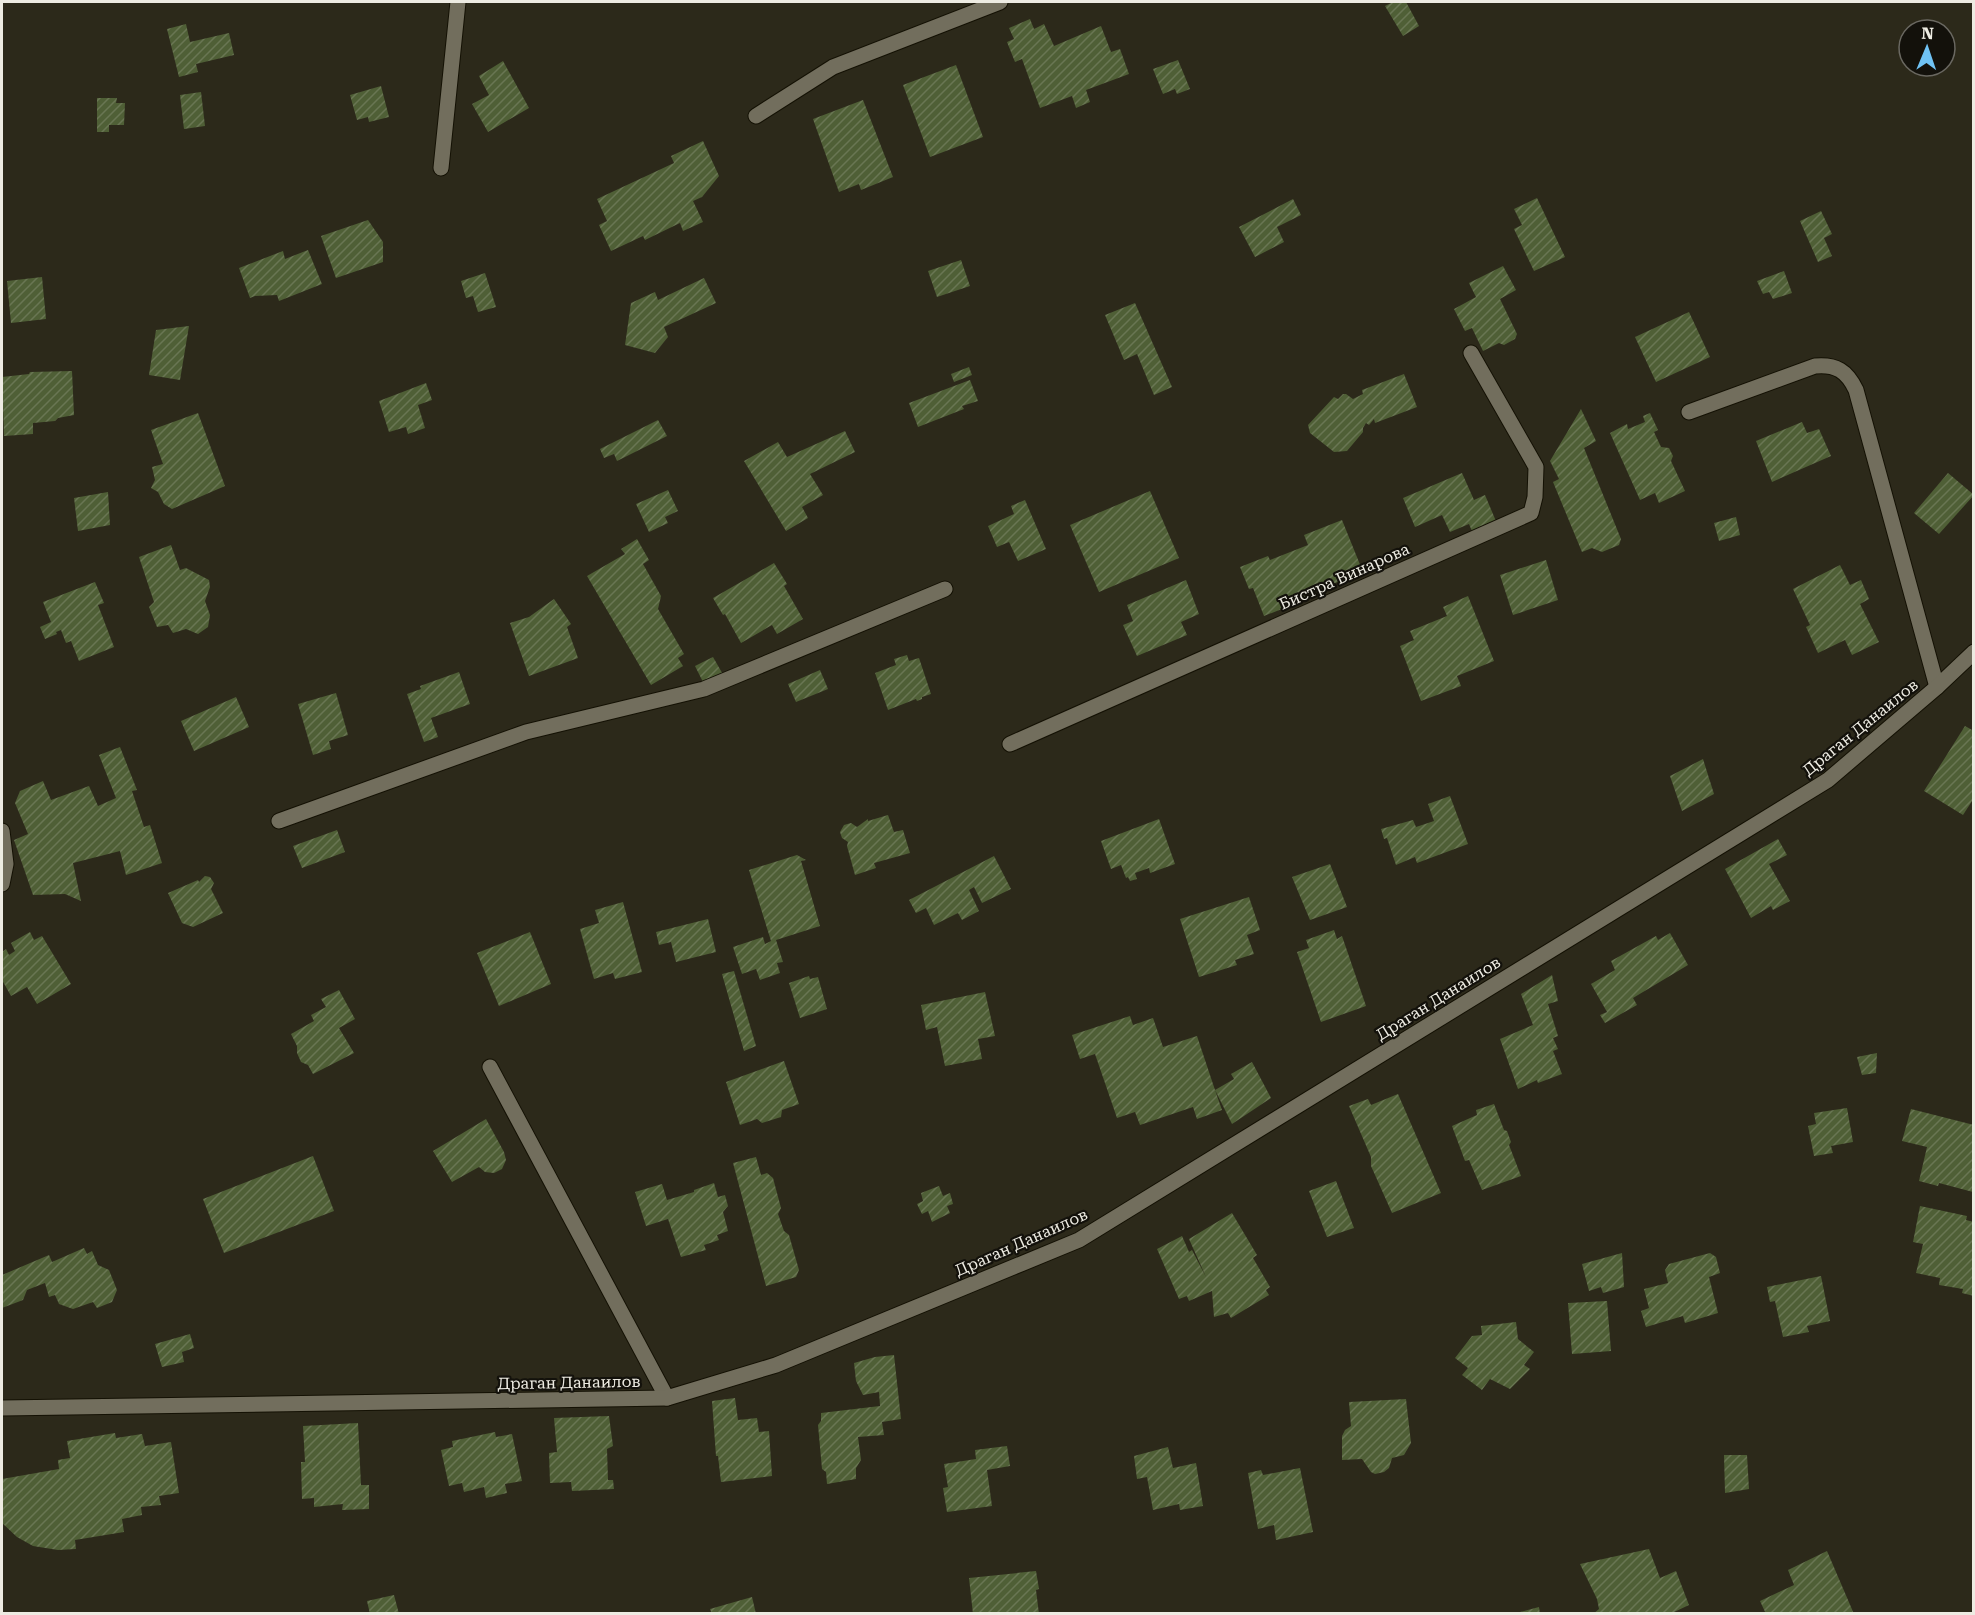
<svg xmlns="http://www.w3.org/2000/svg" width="1975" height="1615" font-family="'Roboto Serif',serif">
	<defs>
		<pattern id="building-hatch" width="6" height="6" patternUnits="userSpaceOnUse" patternTransform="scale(1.5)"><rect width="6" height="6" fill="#4f5f36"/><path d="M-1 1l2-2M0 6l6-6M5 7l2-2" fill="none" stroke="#697653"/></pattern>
	</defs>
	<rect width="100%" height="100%" fill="#2c291a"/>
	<g fill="url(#building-hatch)">
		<polygon points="1393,2 1406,2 1419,26 1403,36 1385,6"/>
		<polygon points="1030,19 1034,29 1044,24 1054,46 1101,26 1111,52 1120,49 1129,74 1086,90 1090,102 1076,108 1072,96 1040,108 1022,59 1015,62 1007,42 1014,39 1009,28"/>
		<polygon points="186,24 190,42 229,33 234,55 196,64 198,72 179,77 167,29"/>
		<polygon points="1178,60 1190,89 1177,94 1175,89 1163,94 1153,69"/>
		<polygon points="503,61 529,108 488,132 472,104 489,95 479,76"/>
		<polygon points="956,65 983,137 930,157 903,85"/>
		<polygon points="381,86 389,117 369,122 368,117 357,120 350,95"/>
		<polygon points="201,92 205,126 184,129 180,95"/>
		<polygon points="97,98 117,98 116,103 125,103 124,125 109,125 109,132 97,132"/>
		<polygon points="863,100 893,177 861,190 859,184 839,192 813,119"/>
		<polygon points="703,141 719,176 702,197 693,201 703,222 683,231 680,223 645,240 643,236 611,251 599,225 607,221 597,199 674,163 671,156"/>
		<polygon points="1537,198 1565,257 1534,271 1514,229 1522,225 1514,209"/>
		<polygon points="1293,199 1301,215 1277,227 1284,242 1255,257 1239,227"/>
		<polygon points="1821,211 1832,234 1824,238 1832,256 1818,262 1800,221"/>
		<polygon points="368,220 383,242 383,262 336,278 321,236"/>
		<polygon points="308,250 322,284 279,301 277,295 255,296 250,298 239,268 283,251 285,259"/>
		<polygon points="961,260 970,286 937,297 928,271"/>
		<polygon points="1503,266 1516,290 1500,299 1517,334 1515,339 1504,345 1499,343 1483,351 1472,328 1465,331 1454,309 1476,297 1469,283"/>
		<polygon points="1784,271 1792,293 1773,299 1769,292 1763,294 1757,281"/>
		<polygon points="485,273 496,307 478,312 473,296 466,298 461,281"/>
		<polygon points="42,277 46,319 11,323 7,281"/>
		<polygon points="704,278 716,303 664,327 668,337 655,353 625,345 631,303 655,292 658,300"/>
		<polygon points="1135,303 1172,387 1154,395 1137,354 1124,360 1105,315"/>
		<polygon points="1689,312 1710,357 1656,382 1635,337"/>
		<polygon points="189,326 180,380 149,375 156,330"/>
		<polygon points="969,367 972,375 954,382 951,374"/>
		<polygon points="72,371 74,415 58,418 55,421 33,423 33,434 4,436 2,377 29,374 30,372"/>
		<polygon points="1404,374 1417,407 1375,423 1374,419 1369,425 1366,423 1363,428 1363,432 1347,451 1334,452 1310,433 1308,425 1334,397 1338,399 1343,394 1346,394 1353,399 1363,394 1362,390"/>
		<polygon points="970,380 978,401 962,406 964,409 918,427 909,403"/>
		<polygon points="426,383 432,400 418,405 425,428 408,434 406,427 389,432 379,401"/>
		<polygon points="1581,409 1596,441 1584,448 1621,539 1619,545 1602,552 1592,548 1582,552 1553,482 1559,479 1550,461"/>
		<polygon points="198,413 225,486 172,509 164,504 158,492 151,488 155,480 152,467 163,464 151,430"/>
		<polygon points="1650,413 1658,430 1654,432 1661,447 1669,448 1673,456 1671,461 1685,491 1659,503 1655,493 1640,500 1610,433 1627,424 1628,429 1645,422 1643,416"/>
		<polygon points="658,420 667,436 617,461 614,454 604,458 600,449"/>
		<polygon points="1802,422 1807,433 1819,429 1831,456 1772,482 1756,441"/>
		<polygon points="845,431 855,452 810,474 823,495 802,507 808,518 786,531 744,461 778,442 787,457"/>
		<polygon points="1462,473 1474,500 1485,495 1498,526 1474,536 1469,524 1450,532 1442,515 1415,527 1403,498"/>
		<polygon points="1948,473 1974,495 1939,534 1914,513"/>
		<polygon points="668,490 678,511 665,517 668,523 649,532 636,504"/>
		<polygon points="1150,491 1179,558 1099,592 1070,525"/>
		<polygon points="108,492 110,525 78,531 74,498"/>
		<polygon points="1025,500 1046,549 1018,561 1009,542 997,547 988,526 1014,514 1011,506"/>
		<polygon points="1736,517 1740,535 1719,541 1714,523"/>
		<polygon points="1342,520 1363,572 1310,593 1312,597 1264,616 1253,588 1249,589 1240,567 1268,556 1270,560 1308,545 1304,535"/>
		<polygon points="637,539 649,560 643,564 661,596 658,609 684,654 678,658 683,666 651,685 587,576 625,554 621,549"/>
		<polygon points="171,545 180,570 186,568 209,580 210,587 205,601 210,615 208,627 198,634 186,629 173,633 168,625 157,627 149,607 154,602 139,557"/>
		<polygon points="1546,560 1558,600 1513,615 1500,575"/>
		<polygon points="774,563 787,584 784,586 803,619 777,634 772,625 741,643 725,614 723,615 713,598"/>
		<polygon points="1840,565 1850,585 1861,580 1869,599 1860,604 1879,642 1852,655 1845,640 1818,653 1806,627 1810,625 1793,589"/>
		<polygon points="1186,580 1199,614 1181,622 1187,635 1137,656 1123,625 1133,621 1127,605"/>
		<polygon points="95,582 104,603 98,605 114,647 79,661 71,641 66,643 61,630 56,632 57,634 45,639 40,627 51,622 43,602"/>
		<polygon points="1468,596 1494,661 1457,676 1461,686 1421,701 1400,646 1414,640 1410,631 1447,616 1443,607"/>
		<polygon points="554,599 571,624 567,627 578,658 529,676 510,623 529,617"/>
		<polygon points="907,655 909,661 919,658 931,694 922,697 922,699 917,701 916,699 888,710 875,673 896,665 894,659"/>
		<polygon points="713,657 725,678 706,688 695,666"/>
		<polygon points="820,670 828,689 796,702 788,684"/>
		<polygon points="459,672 470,704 431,718 438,737 424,742 407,694 421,689 420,686"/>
		<polygon points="336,693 348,735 329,741 331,749 313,755 298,704"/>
		<polygon points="236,697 249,727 194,751 181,721"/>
		<polygon points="1965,726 1974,731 1974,798 1963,815 1924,791"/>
		<polygon points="120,747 137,790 132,791 144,827 150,825 162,863 126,875 120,851 73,863 81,901 65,894 33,895 14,840 28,834 15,803 20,791 43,781 51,800 89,786 98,806 116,798 99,755"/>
		<polygon points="1703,759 1714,794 1682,811 1670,776"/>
		<polygon points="1450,796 1468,844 1417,863 1415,857 1396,865 1387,838 1384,839 1381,829 1413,820 1416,827 1434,821 1428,804"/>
		<polygon points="888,815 894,832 903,830 910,853 874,863 876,868 855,875 847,846 848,842 842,838 840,832 844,825 851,823 857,827 868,819 868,821"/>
		<polygon points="1159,819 1175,864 1150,873 1149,868 1135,873 1137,879 1130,881 1128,877 1126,878 1121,865 1111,869 1101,841"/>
		<polygon points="337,830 345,852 302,868 293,846"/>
		<polygon points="1778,839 1787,855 1769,864 1790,901 1773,910 1771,906 1751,918 1725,869"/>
		<polygon points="797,855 806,860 801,861 820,926 776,940 783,962 777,963 780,973 760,980 756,969 742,974 733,947 763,937 765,944 771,941 749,870"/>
		<polygon points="994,856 1011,889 982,903 974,887 969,890 979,911 962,920 958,913 934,925 926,908 916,913 909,900"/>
		<polygon points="1330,864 1347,907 1310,920 1292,877"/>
		<polygon points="205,876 210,877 214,883 211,889 223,913 193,927 182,923 168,893 198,880 199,882"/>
		<polygon points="1249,897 1260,930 1247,935 1254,954 1235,960 1237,965 1199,977 1180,919"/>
		<polygon points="623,902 642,972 615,979 613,973 594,979 580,929 599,923 595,910"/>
		<polygon points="708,919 716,952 676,962 671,942 659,945 656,932"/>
		<polygon points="1334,930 1337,939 1342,936 1366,1006 1321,1022 1297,952 1309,948 1306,940"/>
		<polygon points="30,932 34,940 42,936 71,984 37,1004 27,987 11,996 2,980 2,952 6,949 9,955 15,951 11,943"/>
		<polygon points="530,932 551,984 499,1006 477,953"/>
		<polygon points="1670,933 1688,965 1633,998 1637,1005 1605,1023 1600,1015 1607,1012 1591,984 1615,970 1611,961 1656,936 1658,940"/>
		<polygon points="734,971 756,1046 744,1051 722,974"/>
		<polygon points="1552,975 1558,1001 1548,1004 1558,1036 1553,1038 1558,1049 1553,1051 1562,1074 1538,1083 1537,1080 1518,1089 1500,1039 1533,1025 1521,994"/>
		<polygon points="809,976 810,979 818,977 827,1009 800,1018 789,983"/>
		<polygon points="339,990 355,1019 339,1028 354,1053 313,1074 308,1065 301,1062 297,1053 297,1046 291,1034 314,1021 311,1015 326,1007 321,999"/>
		<polygon points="985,992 995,1036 978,1039 982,1059 945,1066 937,1027 926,1030 921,1005"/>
		<polygon points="1130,1016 1133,1025 1153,1018 1163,1047 1197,1036 1215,1090 1234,1079 1231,1074 1252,1062 1271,1098 1232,1124 1215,1090 1222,1110 1197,1119 1193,1107 1140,1125 1135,1112 1117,1118 1095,1054 1080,1059 1072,1035"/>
		<polygon points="1877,1053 1876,1073 1862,1075 1857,1057"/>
		<polygon points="784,1061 799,1104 782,1110 781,1117 762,1123 757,1119 740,1125 726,1082"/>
		<polygon points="1398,1094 1441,1193 1392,1213 1371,1166 1371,1157 1349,1106 1368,1099 1371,1105"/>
		<polygon points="1494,1104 1504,1130 1507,1131 1511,1142 1509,1145 1521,1176 1482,1190 1469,1160 1465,1161 1452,1126 1477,1115 1476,1110"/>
		<polygon points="1847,1108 1853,1142 1831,1146 1833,1153 1814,1156 1808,1126 1816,1124 1814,1113"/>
		<polygon points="1911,1109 1974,1125 1973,1192 1939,1183 1938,1186 1919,1181 1927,1147 1902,1141"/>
		<polygon points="486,1119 504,1152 506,1160 502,1169 494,1173 485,1172 479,1167 452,1182 433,1151"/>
		<polygon points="313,1156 334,1211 224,1253 203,1199"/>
		<polygon points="756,1157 761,1175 767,1173 773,1178 781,1208 778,1214 784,1231 789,1235 799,1270 796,1277 766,1286 733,1163"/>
		<polygon points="1336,1181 1354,1228 1327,1237 1309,1191"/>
		<polygon points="714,1183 718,1197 725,1195 728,1206 723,1212 728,1231 717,1235 719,1240 704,1245 706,1250 681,1257 668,1219 646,1226 635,1192 662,1184 667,1200 694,1192 694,1190"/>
		<polygon points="939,1186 943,1196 950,1193 953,1204 947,1206 950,1213 932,1222 928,1211 922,1214 917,1204 923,1201 921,1193"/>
		<polygon points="1920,1206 1967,1216 1966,1220 1974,1222 1974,1296 1962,1293 1963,1289 1939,1285 1940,1278 1916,1273 1923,1244 1913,1242"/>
		<polygon points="1232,1213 1257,1255 1253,1258 1270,1287 1266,1290 1269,1295 1231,1318 1228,1313 1214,1317 1212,1291 1189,1301 1187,1296 1179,1299 1157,1249 1182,1236 1189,1252 1192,1250 1206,1277 1189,1239"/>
		<polygon points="84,1248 87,1254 92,1251 98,1265 109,1270 117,1290 112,1302 97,1308 93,1302 73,1309 59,1304 55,1295 49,1297 45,1283 27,1290 23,1300 2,1308 2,1275 49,1255 52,1262"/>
		<polygon points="1622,1253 1624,1287 1603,1293 1601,1287 1589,1291 1582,1264"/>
		<polygon points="1710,1253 1716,1257 1720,1273 1709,1277 1718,1313 1685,1323 1683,1316 1646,1327 1641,1311 1649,1308 1644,1289 1668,1283 1665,1270 1669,1264"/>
		<polygon points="1821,1276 1830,1321 1807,1326 1809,1332 1783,1337 1775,1301 1770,1302 1767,1287"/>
		<polygon points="1607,1301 1611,1351 1572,1354 1568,1303"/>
		<polygon points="1516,1322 1518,1339 1534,1352 1524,1365 1530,1369 1510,1389 1490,1379 1482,1390 1462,1375 1468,1368 1455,1358 1472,1336 1482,1335 1481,1326"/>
		<polygon points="190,1334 194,1348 182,1352 184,1362 162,1367 155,1344"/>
		<polygon points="894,1355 901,1419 882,1422 884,1435 858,1437 861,1460 856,1468 856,1479 827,1484 826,1472 822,1469 818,1425 821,1421 821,1413 880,1406 879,1392 863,1395 856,1381 854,1363 875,1357"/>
		<polygon points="735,1398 738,1420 757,1418 759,1432 769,1431 772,1476 721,1482 718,1456 716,1456 712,1401"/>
		<polygon points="1406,1399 1411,1443 1404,1455 1392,1458 1389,1468 1384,1472 1375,1474 1371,1472 1362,1459 1342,1460 1342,1436 1345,1430 1351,1426 1349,1402"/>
		<polygon points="609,1416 613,1446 607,1449 608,1480 613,1480 614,1489 572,1491 571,1482 550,1483 549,1453 557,1452 554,1418"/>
		<polygon points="358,1423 361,1485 369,1485 369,1509 342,1510 343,1504 314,1507 314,1498 302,1499 301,1462 305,1462 303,1426"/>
		<polygon points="495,1432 496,1437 512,1434 522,1481 505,1484 507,1493 486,1498 484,1487 464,1492 462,1483 449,1486 441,1450 453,1447 452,1441"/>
		<polygon points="115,1433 116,1438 142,1434 145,1446 171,1442 179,1493 159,1496 161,1505 141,1507 142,1515 122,1519 124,1532 75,1540 76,1549 58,1550 33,1546 17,1537 2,1523 2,1479 59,1469 58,1460 70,1458 67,1441"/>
		<polygon points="1007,1446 1010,1466 987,1470 992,1506 947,1512 943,1488 948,1487 944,1464 976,1459 975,1450"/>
		<polygon points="1168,1447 1173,1468 1196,1463 1203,1506 1180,1510 1179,1504 1153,1510 1147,1477 1137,1479 1134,1456"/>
		<polygon points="1724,1455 1747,1455 1749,1489 1725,1493"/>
		<polygon points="1300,1468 1313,1532 1276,1540 1274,1525 1258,1529 1248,1473 1261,1470 1263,1475"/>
		<polygon points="1649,1549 1660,1578 1676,1571 1689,1605 1670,1614 1593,1614 1599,1609 1597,1599 1580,1564"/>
		<polygon points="1827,1551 1854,1614 1766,1614 1760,1601 1794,1585 1788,1570"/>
		<polygon points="1036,1571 1039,1589 1036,1590 1039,1614 973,1614 969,1578"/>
		<polygon points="394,1595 399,1614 370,1614 367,1601"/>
		<polygon points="752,1597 756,1614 712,1614 710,1609"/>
		<polygon points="1539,1607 1540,1614 1516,1614 1516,1613"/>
	</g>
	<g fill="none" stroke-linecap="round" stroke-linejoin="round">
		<defs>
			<g id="minor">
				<polyline points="756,116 833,67 1000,2"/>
				<polyline points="441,168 458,2"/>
				<path d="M1689,412L1815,366C1836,364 1847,371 1856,390L1937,687"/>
				<polyline points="1010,744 1531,513 1535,497 1536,467 1471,353"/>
				<polyline points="279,821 526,732 704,689 945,589"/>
				<polyline points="2,831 6,864 2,884"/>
				<polyline points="490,1067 667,1398"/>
				<polyline points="2,1408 667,1398 776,1365 1079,1240 1828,780 1937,687 1974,652"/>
			</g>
		</defs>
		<use href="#minor" stroke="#141104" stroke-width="17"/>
		<use href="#minor" stroke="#726e5d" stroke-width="15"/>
	</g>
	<g text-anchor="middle" stroke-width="4.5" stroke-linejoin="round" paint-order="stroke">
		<g font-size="16" fill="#edebe2" stroke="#13110b">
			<text transform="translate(1344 576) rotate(-24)" y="6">Бистра Винарова</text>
			<text transform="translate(1860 727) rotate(-39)" y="6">Драган Данаилов</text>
			<text transform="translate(1438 998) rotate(-32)" y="6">Драган Данаилов</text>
			<text transform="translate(1021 1242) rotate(-24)" y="6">Драган Данаилов</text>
			<text transform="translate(569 1382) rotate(-1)" y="6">Драган Данаилов</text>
		</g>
	</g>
	<rect width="1975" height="1615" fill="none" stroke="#edebe2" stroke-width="6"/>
	<g transform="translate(1927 48) rotate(2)"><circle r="28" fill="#13110b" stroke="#6a6861" stroke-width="1.5"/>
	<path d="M0-4.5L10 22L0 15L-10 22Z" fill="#6fc2f4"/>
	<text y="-9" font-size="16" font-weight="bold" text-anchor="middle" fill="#edebe2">N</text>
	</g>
</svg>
